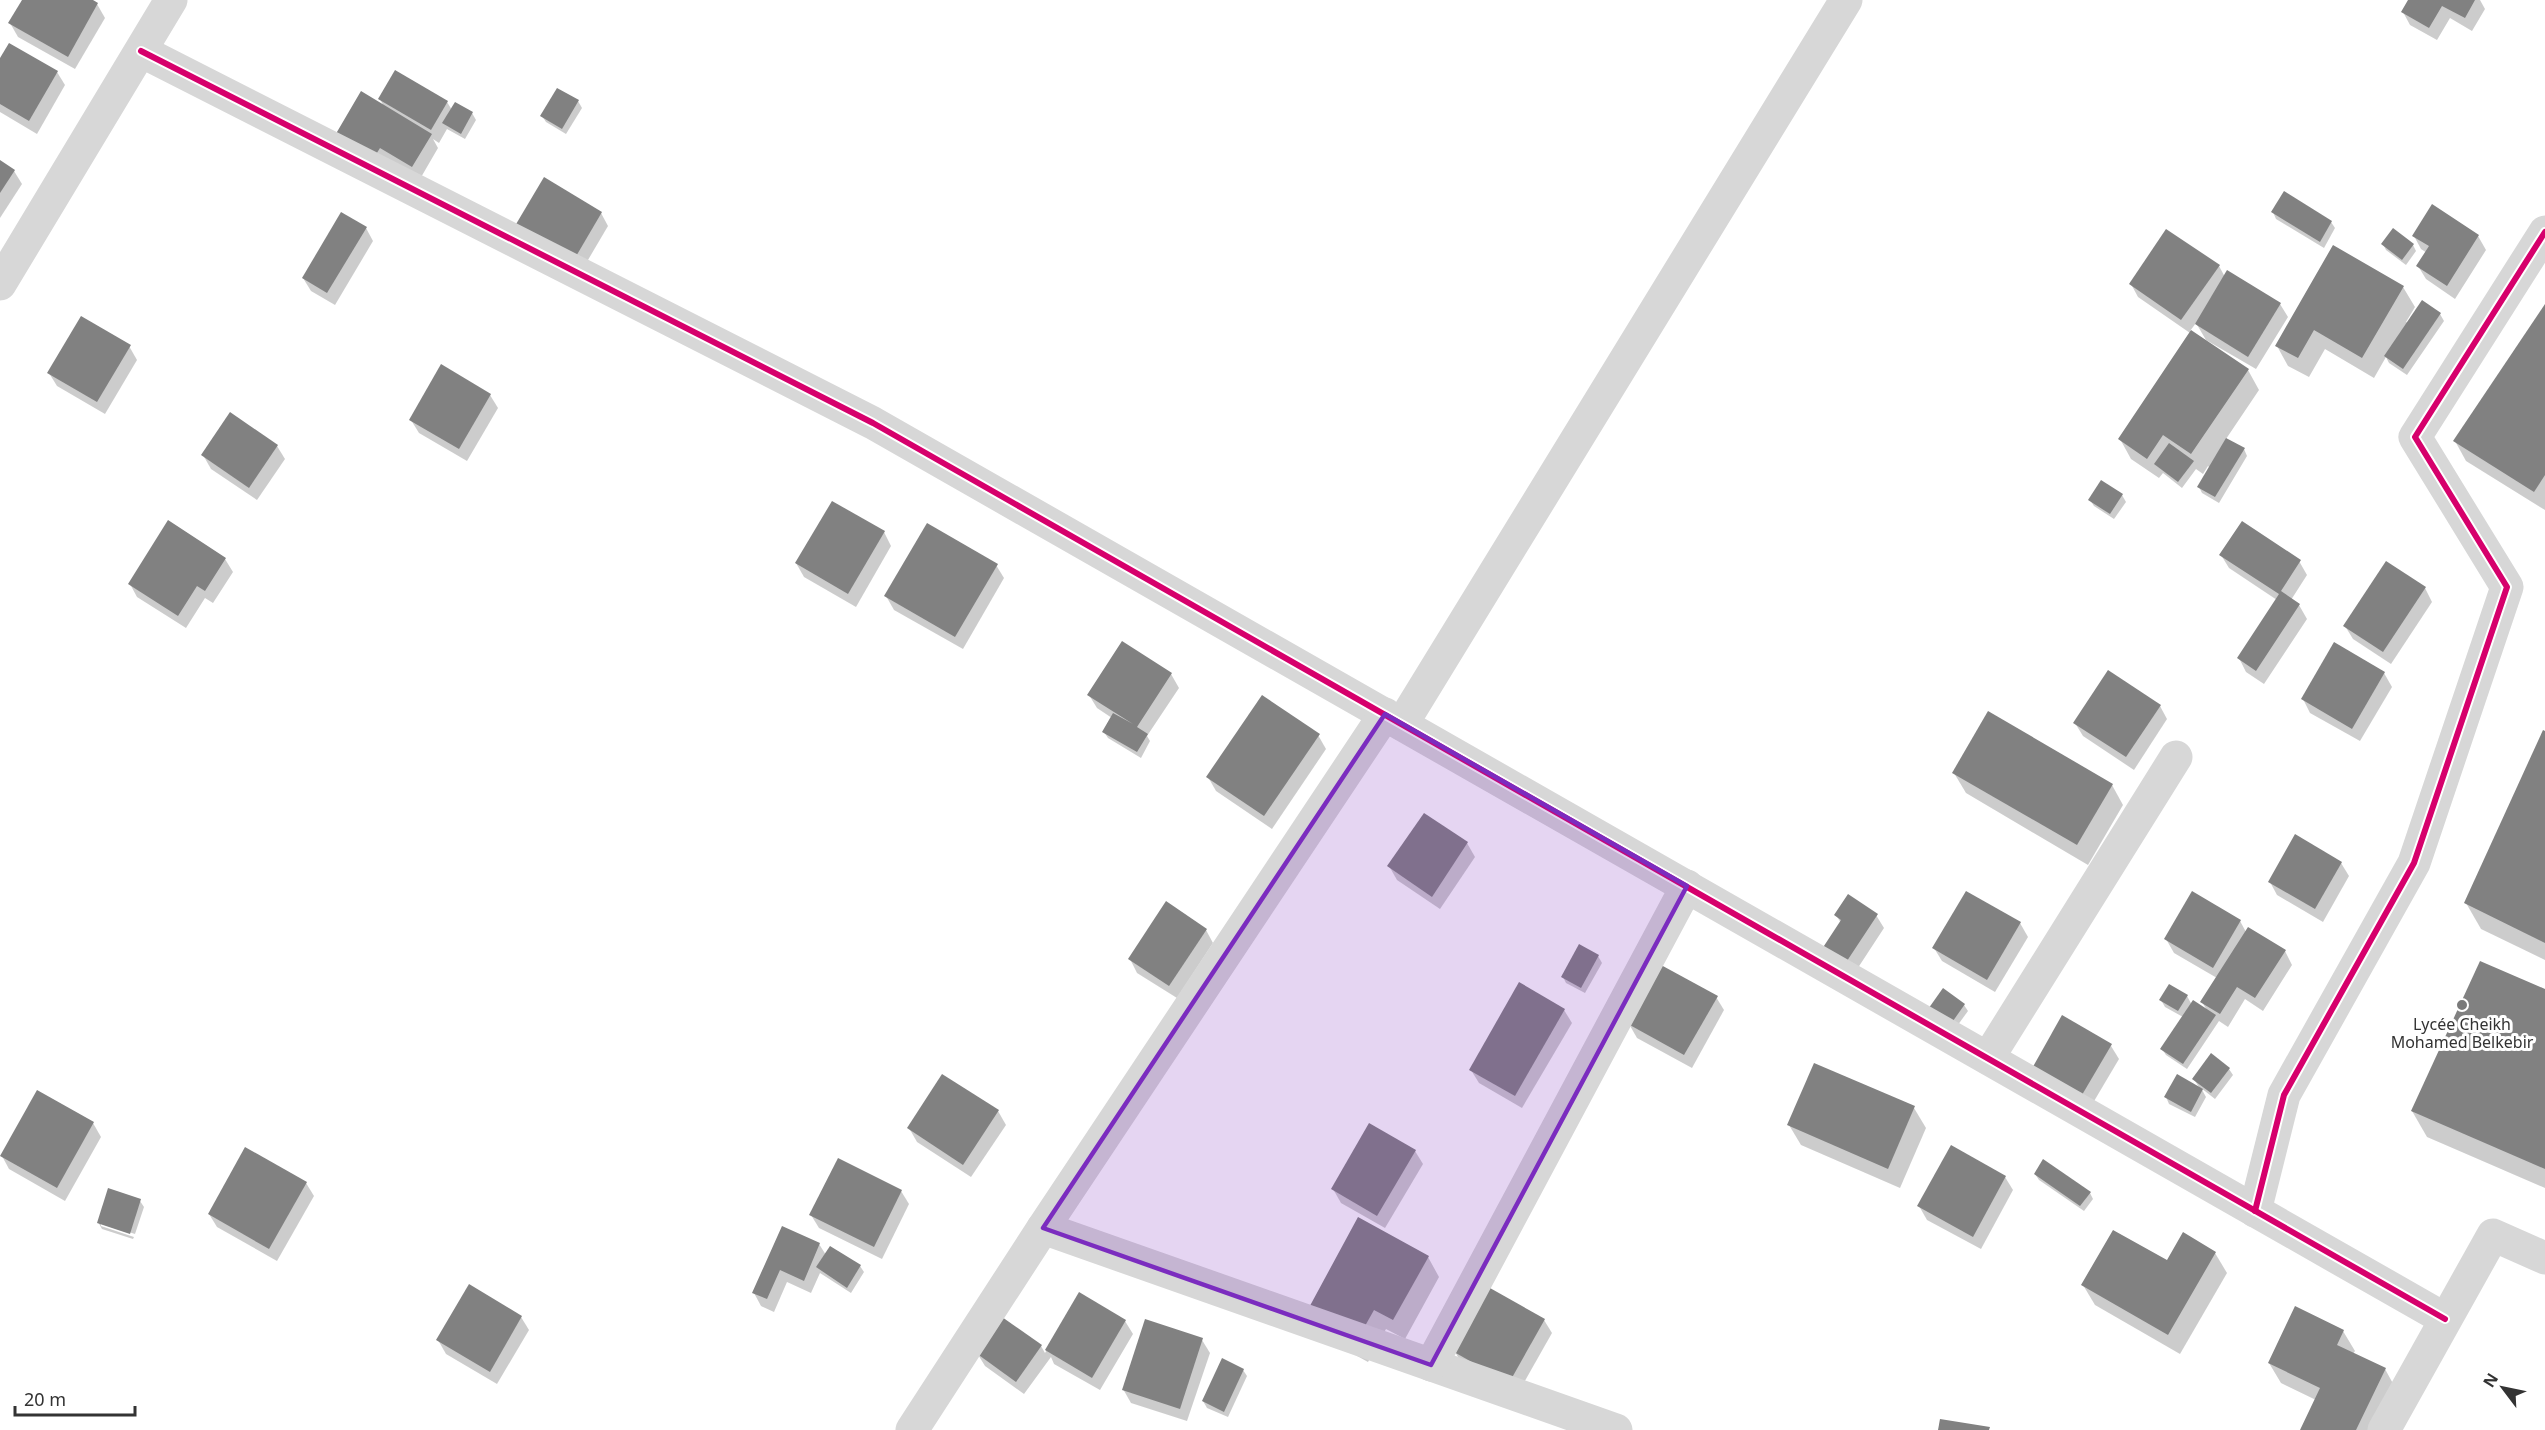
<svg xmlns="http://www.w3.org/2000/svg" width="2545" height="1430" font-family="'Noto Sans',sans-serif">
	<rect width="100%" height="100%" fill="#fff"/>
	<g fill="#0003">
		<polygon points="24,0 90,0 97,4 105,18 75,69 18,37 10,23"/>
		<polygon points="2409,0 2480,0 2485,9 2472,31 2450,18 2437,40 2410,25 2403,12"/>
		<polygon points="0,61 57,72 65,85 37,134 0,112"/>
		<polygon points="380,99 447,102 452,110 455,104 472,113 476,120 465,139 447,129 439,143 433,139 438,148 420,179 337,162 384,107"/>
		<polygon points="578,101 582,108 566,134 546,122 542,116"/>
		<polygon points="0,162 14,171 22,184 0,218"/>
		<polygon points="2273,212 2331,222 2335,228 2324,248 2276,219"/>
		<polygon points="601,213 608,226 575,282 511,236"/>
		<polygon points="366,228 373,241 335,305 311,291 303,278"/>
		<polygon points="2414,236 2478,236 2486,250 2455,299 2426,279 2418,266 2427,253 2421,249"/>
		<polygon points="2383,244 2413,245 2416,251 2406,265 2386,250"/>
		<polygon points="2219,266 2225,277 2280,304 2288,317 2256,369 2206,340 2196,323 2190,331 2248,370 2259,390 2226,439 2244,449 2247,456 2219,503 2202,493 2199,487 2210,468 2208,466 2203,474 2196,469 2182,488 2163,473 2159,478 2131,459 2120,439 2190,333 2138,297 2131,284"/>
		<polygon points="2403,287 2415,307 2406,322 2408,323 2423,302 2440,314 2444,321 2407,375 2389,363 2386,357 2374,378 2325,349 2309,377 2288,366 2277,346"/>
		<polygon points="2545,307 2545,510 2466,461 2455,441"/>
		<polygon points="129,346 137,360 105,414 57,386 49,373"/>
		<polygon points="490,395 498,408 467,461 419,433 411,420"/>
		<polygon points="277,446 285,459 257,500 211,469 203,455"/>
		<polygon points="2122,495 2126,502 2114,519 2094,506 2090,500"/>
		<polygon points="884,532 891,546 856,607 804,577 796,563"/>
		<polygon points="2221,555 2299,561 2307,575 2291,600 2299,605 2307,619 2264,684 2246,672 2239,658 2277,600 2229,568"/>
		<polygon points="225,559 233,572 213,603 205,598 186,628 137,597 130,584"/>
		<polygon points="996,565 1004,578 963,649 894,610 886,596"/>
		<polygon points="2425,588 2432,602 2391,664 2353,639 2345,626"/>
		<polygon points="2335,644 2384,673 2392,687 2360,741 2310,713 2303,699"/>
		<polygon points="1171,674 1179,688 1147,736 1150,741 1141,758 1108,738 1104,732 1112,718 1097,708 1089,695"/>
		<polygon points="2160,706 2167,719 2134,770 2083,736 2075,723"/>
		<polygon points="2545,733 2545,960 2481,929 2466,903"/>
		<polygon points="1318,735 1326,749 1272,829 1216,791 1208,777"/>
		<polygon points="1954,773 2112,785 2123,805 2088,865 1966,793"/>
		<polygon points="1424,815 1467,843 1475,857 1440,909 1397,880 1389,866"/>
		<polygon points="2341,863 2349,876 2323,922 2277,895 2270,882"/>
		<polygon points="1836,915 1876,915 1884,928 1850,980 1841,923"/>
		<polygon points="2240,921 2246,932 2285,951 2292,965 2263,1011 2245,999 2228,1027 2219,1021 2187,1069 2166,1055 2162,1049 2183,1017 2165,1007 2161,1000 2187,996 2192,1005 2208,1012 2202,1002 2217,978 2174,953 2166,939"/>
		<polygon points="2020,923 2028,937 1995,992 1942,961 1934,948"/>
		<polygon points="1206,930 1213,943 1177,998 1137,973 1130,959"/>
		<polygon points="1598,956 1602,963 1585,993 1566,983 1563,977"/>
		<polygon points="2545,991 2545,1188 2427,1137 2412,1111"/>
		<polygon points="1716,997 1724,1010 1692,1068 1637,1038 1629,1024"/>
		<polygon points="1964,1005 1968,1011 1952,1033 1931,1018"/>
		<polygon points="1564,1010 1572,1023 1522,1108 1479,1083 1471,1070"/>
		<polygon points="2111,1046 2119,1059 2087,1113 2039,1085"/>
		<polygon points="2229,1069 2233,1075 2215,1099 2201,1088 2206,1097 2195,1117 2169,1104 2166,1097 2200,1089 2194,1079"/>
		<polygon points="1914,1108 1926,1128 1900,1188 1801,1145 1789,1125"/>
		<polygon points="998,1111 1006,1125 971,1177 917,1142 909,1128"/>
		<polygon points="93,1123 101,1137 65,1201 9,1169 2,1156"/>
		<polygon points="1415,1151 1423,1164 1385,1228 1341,1203 1333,1189"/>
		<polygon points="2035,1174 2090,1193 2093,1199 2084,1211 2039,1180"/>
		<polygon points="2005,1177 2013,1190 1981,1249 1927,1220 1919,1206"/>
		<polygon points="306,1183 314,1196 277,1261 217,1227 209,1214"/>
		<polygon points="901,1191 909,1204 882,1259 819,1228 811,1215"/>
		<polygon points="140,1201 144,1207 135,1234 101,1223 101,1226 134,1237 133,1239 102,1229 98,1222"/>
		<polygon points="783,1228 819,1244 826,1255 860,1266 864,1272 851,1293 820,1273 811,1293 787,1282 774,1312 761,1306 754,1293"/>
		<polygon points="2215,1253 2227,1273 2180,1354 2095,1305 2083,1285"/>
		<polygon points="1428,1257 1439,1277 1405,1339 1386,1329 1368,1362 1319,1335"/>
		<polygon points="1079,1294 1125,1321 1133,1334 1100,1390 1054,1364 1051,1357 1024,1394 985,1366 977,1353 1002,1319 1041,1346 1045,1353"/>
		<polygon points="521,1317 529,1330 497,1384 446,1354 438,1340"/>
		<polygon points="1544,1320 1552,1333 1517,1395 1463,1365 1455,1352"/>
		<polygon points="2343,1331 2355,1351 2353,1354 2385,1369 2396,1389 2377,1430 2302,1430 2316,1400 2281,1383 2269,1363"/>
		<polygon points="1202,1340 1210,1353 1187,1421 1131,1403 1123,1389"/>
		<polygon points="1243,1370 1247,1376 1228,1417 1207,1408 1203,1401"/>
	</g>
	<g fill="#818181">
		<polygon points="22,0 93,0 98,3 68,57 8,23"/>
		<polygon points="2408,0 2475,0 2465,18 2442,6 2429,28 2401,12"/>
		<polygon points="9,43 58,71 29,121 0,104 0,58"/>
		<polygon points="395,70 448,101 431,130 378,99"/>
		<polygon points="557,88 579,100 562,129 540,116"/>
		<polygon points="361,91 432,134 412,167 380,148 365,172 327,149"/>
		<polygon points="455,102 473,112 461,134 442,123"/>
		<polygon points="0,160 15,170 0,193"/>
		<polygon points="544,177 602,212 568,270 509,236"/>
		<polygon points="2284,191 2332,221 2320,242 2271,212"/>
		<polygon points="2432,204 2479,235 2447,286 2416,266 2429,246 2412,236"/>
		<polygon points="341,212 367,227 327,293 302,278"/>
		<polygon points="2393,228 2414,244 2402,260 2381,244"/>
		<polygon points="2166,229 2220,265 2181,320 2129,284"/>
		<polygon points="2333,245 2404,286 2362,358 2314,330 2298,358 2275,346"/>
		<polygon points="2227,270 2281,303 2248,357 2195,324"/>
		<polygon points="2422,300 2441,313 2403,369 2384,356"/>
		<polygon points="2545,304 2545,475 2534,492 2453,441"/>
		<polygon points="81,316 131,345 97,402 47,373"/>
		<polygon points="2191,330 2249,369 2191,454 2163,435 2147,459 2118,439"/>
		<polygon points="441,364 491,394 459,449 409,420"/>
		<polygon points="230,412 278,445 249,488 201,455"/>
		<polygon points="2226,438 2245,448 2215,497 2197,487"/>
		<polygon points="2169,443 2194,461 2178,482 2154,464"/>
		<polygon points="2101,480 2123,494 2110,514 2088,500"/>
		<polygon points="832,501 885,531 848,594 795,563"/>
		<polygon points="168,520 226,558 205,591 197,586 178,616 128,584"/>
		<polygon points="2242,521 2301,560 2281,591 2300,604 2256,671 2237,658 2279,594 2219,555"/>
		<polygon points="927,523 998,564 955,637 884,596"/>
		<polygon points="2386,561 2426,587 2383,652 2343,626"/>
		<polygon points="1122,641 1172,673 1137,727 1148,734 1137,752 1102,732 1113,713 1133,724 1087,695"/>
		<polygon points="2334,642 2385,672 2352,729 2301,699"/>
		<polygon points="2108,670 2161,705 2126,757 2073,723"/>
		<polygon points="1262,695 1320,734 1264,816 1206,777"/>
		<polygon points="1988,711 2113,784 2077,845 1952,773"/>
		<polygon points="2543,730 2545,731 2545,943 2464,903"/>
		<polygon points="1424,813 1468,842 1432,897 1387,866"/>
		<polygon points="2295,834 2342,862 2315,909 2268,882"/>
		<polygon points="1966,891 2021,922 1987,980 1932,948"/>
		<polygon points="2192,891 2241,920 2213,968 2164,939"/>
		<polygon points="1848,894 1878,914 1843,967 1820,952 1841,920 1834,915"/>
		<polygon points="1166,901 1207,929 1169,986 1128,959"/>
		<polygon points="2248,927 2286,950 2255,998 2237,987 2220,1014 2200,1002"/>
		<polygon points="1579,944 1599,955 1581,988 1561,977"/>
		<polygon points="2480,961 2545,989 2545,1169 2411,1111"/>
		<polygon points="1661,965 1718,996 1684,1055 1628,1024"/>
		<polygon points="1519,982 1565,1009 1515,1096 1469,1070"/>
		<polygon points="2169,984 2188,995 2178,1011 2159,1000"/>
		<polygon points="1943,988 1965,1004 1948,1028 1926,1012"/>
		<polygon points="2193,1000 2216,1015 2183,1064 2160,1049"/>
		<polygon points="2062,1015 2112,1044 2079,1100 2030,1072"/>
		<polygon points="2211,1053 2230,1068 2211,1093 2192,1079"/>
		<polygon points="1814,1063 1915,1106 1888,1169 1787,1125"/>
		<polygon points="942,1074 999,1110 963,1165 907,1128"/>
		<polygon points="2177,1074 2203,1089 2191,1112 2164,1097"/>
		<polygon points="37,1090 94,1122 57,1188 0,1156"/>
		<polygon points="1369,1123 1416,1150 1377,1216 1331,1189"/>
		<polygon points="1951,1145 2006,1176 1973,1237 1917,1206"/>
		<polygon points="245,1147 307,1182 269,1249 208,1214"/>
		<polygon points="838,1158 902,1190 874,1247 809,1215"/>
		<polygon points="2043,1159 2091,1192 2080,1206 2034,1174"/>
		<polygon points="108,1188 141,1199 130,1234 97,1223"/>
		<polygon points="1358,1217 1429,1256 1393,1320 1374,1310 1356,1342 1305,1315"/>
		<polygon points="782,1226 820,1243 804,1281 780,1270 767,1299 752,1293"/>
		<polygon points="2113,1230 2167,1260 2183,1232 2216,1252 2168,1335 2081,1285"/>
		<polygon points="830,1246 861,1265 847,1288 816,1267"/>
		<polygon points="469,1284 522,1316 490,1372 436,1340"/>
		<polygon points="1490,1288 1545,1319 1509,1383 1454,1352"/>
		<polygon points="1079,1292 1126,1320 1092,1378 1045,1350"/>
		<polygon points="2295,1306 2344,1330 2337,1345 2386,1368 2356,1430 2300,1430 2320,1388 2268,1363"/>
		<polygon points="1002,1317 1042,1345 1016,1382 976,1353"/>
		<polygon points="1145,1319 1203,1338 1180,1409 1122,1390"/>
		<polygon points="1222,1358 1244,1369 1224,1412 1202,1401"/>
		<polygon points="1940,1419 1990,1427 1989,1430 1938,1430"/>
	</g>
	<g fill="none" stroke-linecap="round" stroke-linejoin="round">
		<g stroke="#d7d7d7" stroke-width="33">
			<polyline points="141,51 873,423 2445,1319"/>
			<polyline points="0,284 171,0"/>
			<polyline points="1402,724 1846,0"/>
			<polyline points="1988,1058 2176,757"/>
			<polyline points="2255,1211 2284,1095 2414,863 2507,587 2415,437 2545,232"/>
			<polyline points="1043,1228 1616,1430"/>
			<polyline points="1431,1365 1687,886"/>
			<polyline points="912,1430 1043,1228 1385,714"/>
			<polyline points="2384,1430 2493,1235 2545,1258"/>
		</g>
		<defs>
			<g id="cycleway">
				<polyline points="141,51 873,423 2445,1319"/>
				<polyline points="2255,1211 2284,1095 2414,863 2507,587 2415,437 2545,232"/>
			</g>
		</defs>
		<use href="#cycleway" stroke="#fff" stroke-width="10"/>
		<use href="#cycleway" stroke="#d6006c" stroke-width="6"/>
	</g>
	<path fill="#7b2cbf" fill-opacity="0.2" stroke="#7b2cbf" stroke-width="4.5" stroke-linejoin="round" d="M1385,714L1687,886L1431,1365L1043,1228Z"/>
	<circle fill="#7a7a7a" stroke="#fff" stroke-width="2" cx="2462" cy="1005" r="6"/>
	<g text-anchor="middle" stroke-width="6" stroke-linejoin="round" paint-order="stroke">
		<g font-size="16" fill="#333" stroke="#fff">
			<text x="2462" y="1030">Lycée Cheikh<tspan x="2462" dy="18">Mohamed Belkebir</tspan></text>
		</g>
	</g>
	<g transform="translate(2503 1388) rotate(302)" stroke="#ffffff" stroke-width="4.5" paint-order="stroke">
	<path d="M0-4.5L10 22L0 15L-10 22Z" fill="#333333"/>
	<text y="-9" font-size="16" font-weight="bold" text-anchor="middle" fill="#333333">N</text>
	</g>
	<path d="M15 1406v9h120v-9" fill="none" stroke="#333333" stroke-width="3"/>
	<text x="24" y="1406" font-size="18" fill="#333333" stroke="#ffffff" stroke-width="4.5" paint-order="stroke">20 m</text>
</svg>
